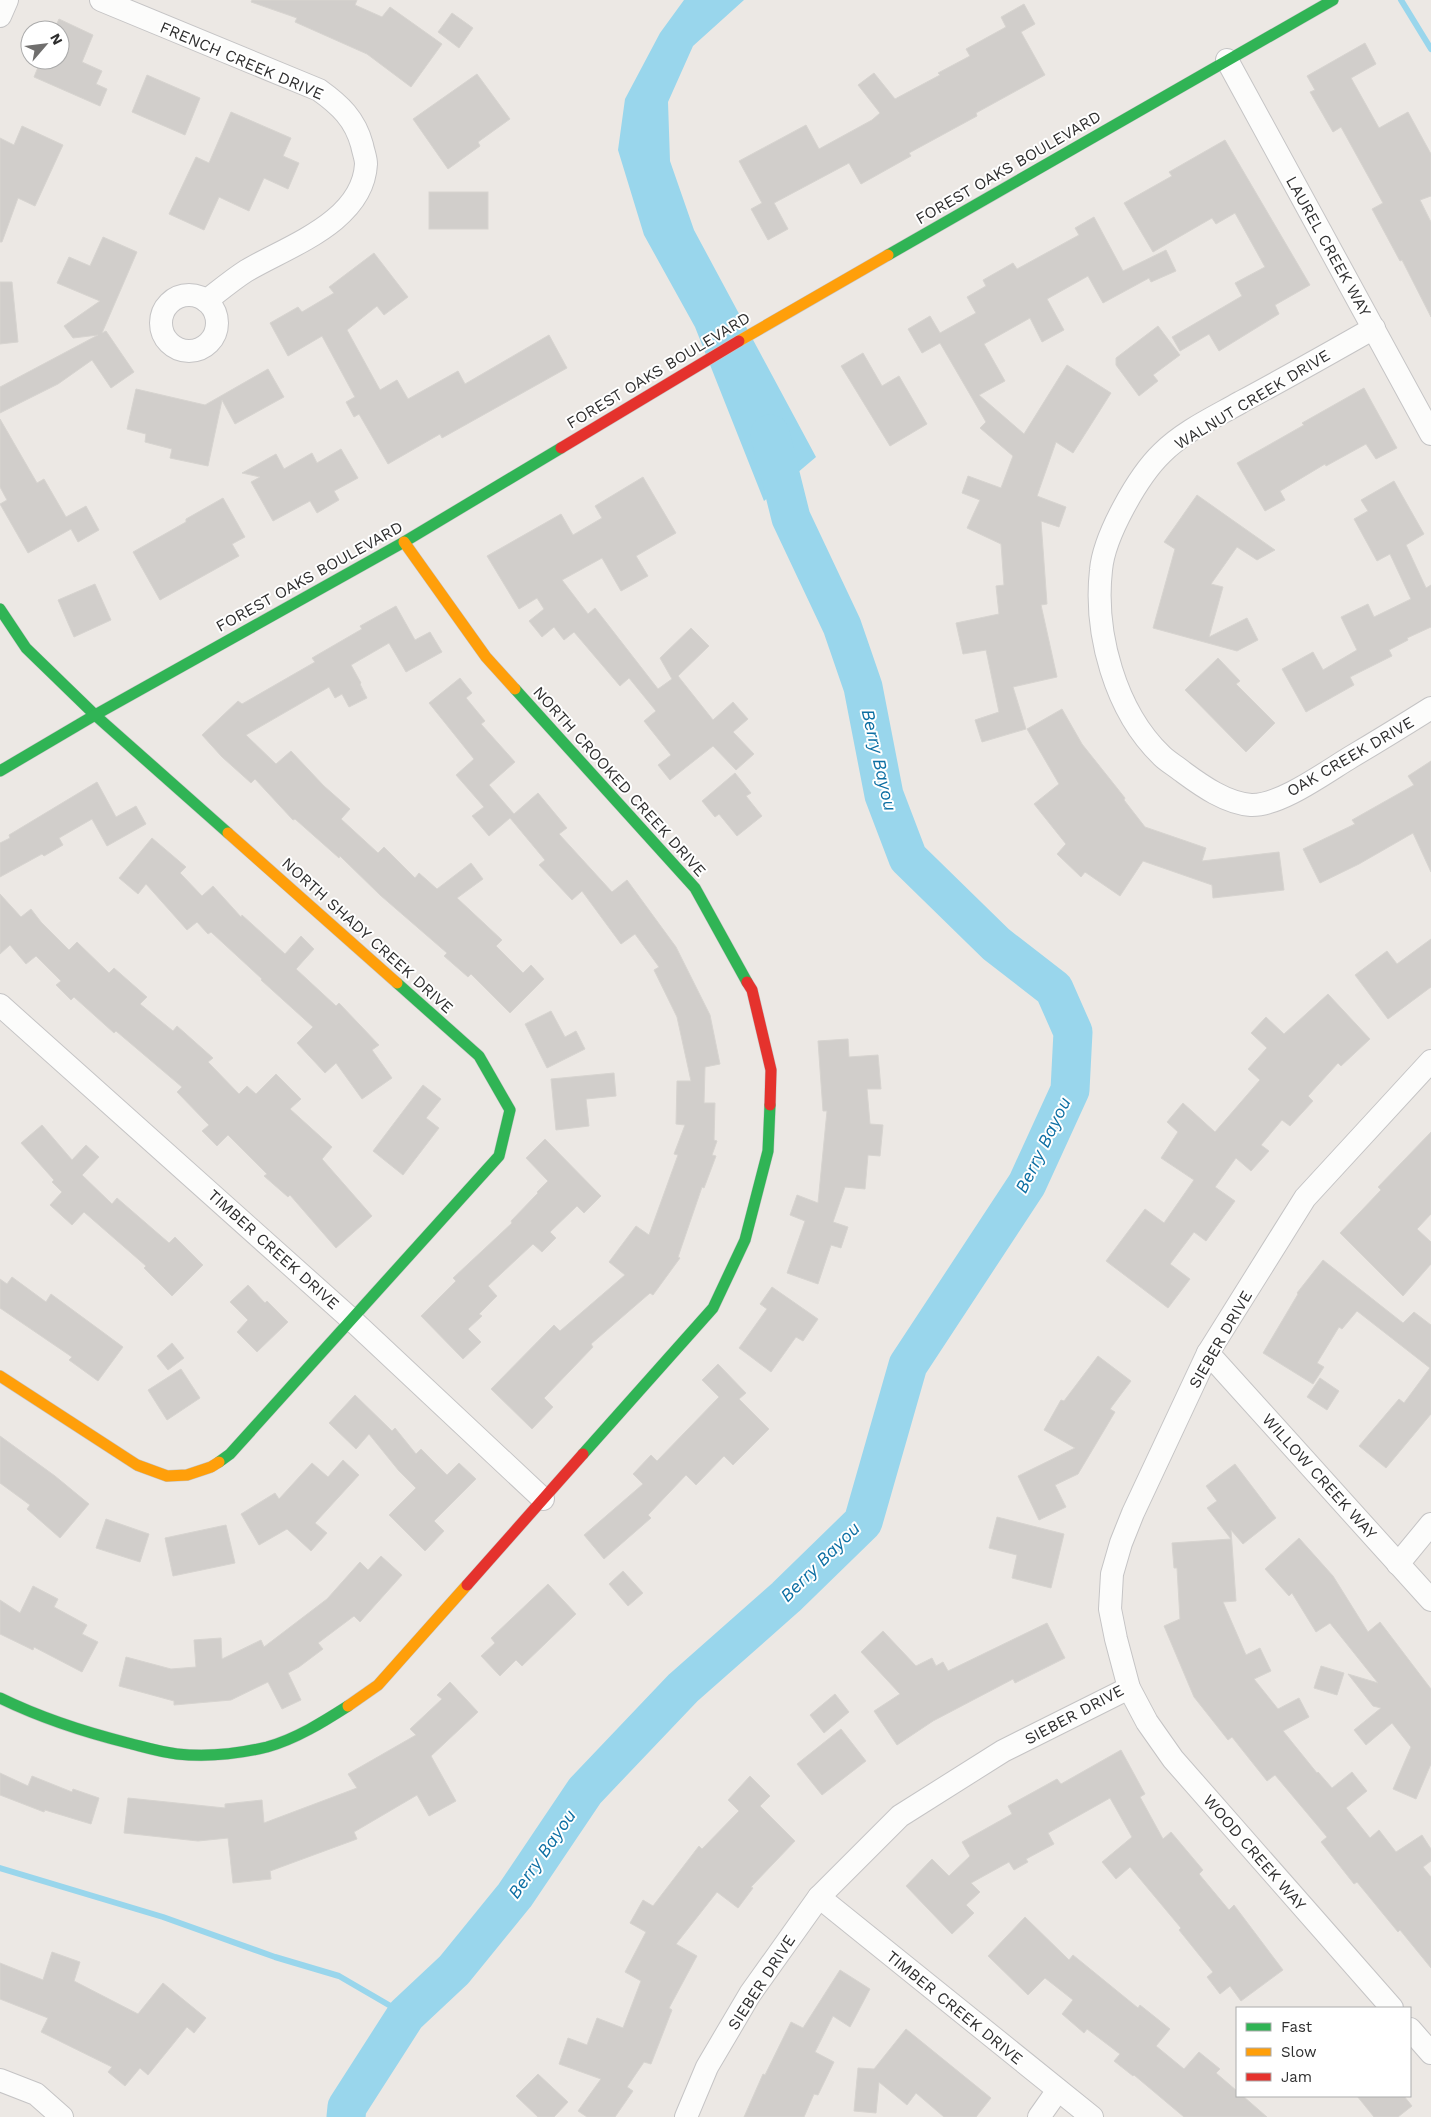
<svg xmlns="http://www.w3.org/2000/svg" width="1431" height="2117" font-family="'Work Sans',sans-serif">
	<rect width="100%" height="100%" fill="#ece8e4"/>
	<polygon fill="#99d6ec" points="684,0 744,0 693,46 668,102 670,161 694,230 816,457 764,501 695,327 644,235 618,150 625,99 660,33"/>
	<g fill="none" stroke-linecap="round" stroke-linejoin="round">
		<g stroke="#99d6ec" stroke-width="6">
			<polyline points="1401,0 1431,49"/>
			<polyline points="0,1868 163,1917 275,1957 339,1976 406,2015"/>
		</g>
		<polyline stroke="#99d6ec" stroke-width="39" points="346,2117 347,2107 406,2015 454,1970 515,1895 585,1791 683,1688 786,1597 863,1522 908,1365 1027,1184 1070,1090 1073,1032 1054,989 996,944 908,858 884,795 863,687 842,626 791,518 770,434"/>
	</g>
	<g fill="#d1cecb" stroke="#d7d4d0">
		<polygon points="252,0 357,0 355,5 382,17 390,7 442,44 411,87 367,54 295,22 297,18 251,2"/>
		<polygon points="1024,4 1035,24 1021,32 1045,75 976,113 977,116 909,153 911,156 861,184 849,163 774,203 788,229 768,240 751,209 762,203 739,161 806,125 819,149 872,120 880,113 858,85 874,73 895,99 940,75 938,73 970,56 966,49 1006,27 1001,17"/>
		<polygon points="452,13 473,28 459,48 438,32"/>
		<polygon points="59,19 93,35 82,62 102,71 96,84 107,89 100,106 34,77 41,60 60,60 60,30 54,30"/>
		<polygon points="1365,43 1376,64 1351,78 1379,128 1408,112 1431,154 1431,196 1420,200 1431,222 1431,317 1402,260 1400,261 1372,209 1383,203 1341,127 1333,132 1310,92 1315,90 1307,76"/>
		<polygon points="477,74 510,119 478,142 480,146 448,169 413,119"/>
		<polygon points="147,75 200,98 185,135 132,112"/>
		<polygon points="231,112 291,138 283,156 299,163 288,189 264,178 249,211 219,197 204,230 169,214 196,157 209,163"/>
		<polygon points="22,126 63,145 35,206 18,198 2,242 0,242 0,138 14,145"/>
		<polygon points="1225,140 1310,285 1275,305 1279,314 1219,351 1209,334 1180,351 1172,337 1242,296 1235,283 1265,267 1235,213 1216,224 1212,218 1153,252 1124,203 1172,176 1169,172"/>
		<rect x="429" y="192" width="59" height="37"/>
		<polygon points="1094,217 1123,271 1166,250 1176,271 1151,282 1149,278 1103,303 1088,276 1047,299 1064,330 1042,342 1030,318 984,344 1005,381 979,395 1024,434 1067,365 1111,393 1073,453 1056,442 1037,496 1066,507 1059,527 1041,521 1047,604 1041,605 1057,677 1013,687 1026,729 982,742 975,720 999,712 986,650 963,654 956,623 999,614 996,586 1004,585 1001,544 967,528 980,500 962,493 968,476 1001,488 1013,456 980,428 986,422 940,343 922,353 908,329 930,316 940,333 976,313 967,297 986,286 983,280 1013,263 1017,269 1079,235 1075,228"/>
		<polygon points="103,237 137,252 102,333 106,331 134,372 111,388 92,360 58,384 0,413 0,387 98,335 73,338 64,326 100,301 57,283 69,257 90,266"/>
		<polygon points="374,253 408,297 384,315 377,306 347,330 380,390 397,380 408,399 458,371 465,384 549,335 567,368 442,438 440,434 388,464 359,414 354,417 346,402 355,397 322,336 288,356 270,323 298,307 302,312 334,293 329,287"/>
		<polygon points="0,282 12,282 18,342 0,344"/>
		<polygon points="1158,326 1180,355 1153,375 1158,381 1139,396 1116,365 1116,358"/>
		<polygon points="863,353 882,386 899,376 927,424 890,446 841,366"/>
		<polygon points="268,369 284,397 235,424 222,400 208,466 170,458 172,449 145,442 146,434 127,429 136,389 205,405"/>
		<polygon points="1364,388 1397,448 1376,459 1366,444 1326,466 1325,464 1280,491 1285,500 1265,511 1237,463 1304,425 1302,423"/>
		<polygon points="0,419 37,483 44,479 66,517 86,506 99,530 78,542 71,529 28,553 0,504 7,500 0,487"/>
		<polygon points="341,449 358,478 334,491 339,500 317,513 310,501 273,521 251,482 260,477 242,473 276,454 284,469 312,453 317,463"/>
		<polygon points="643,477 676,533 636,556 648,576 621,591 602,558 562,580 588,614 595,608 658,689 672,679 660,658 691,628 709,646 678,676 713,720 733,702 748,719 733,732 754,754 736,770 713,746 670,780 658,765 671,755 644,721 656,711 629,678 620,686 574,632 564,640 554,627 542,637 529,621 544,609 537,598 519,609 487,556 561,514 573,535 602,518 595,506"/>
		<polygon points="1394,481 1424,534 1406,545 1426,588 1431,585 1431,627 1407,638 1408,640 1389,650 1392,656 1350,677 1354,685 1306,712 1282,669 1313,652 1323,670 1357,650 1341,617 1368,604 1374,617 1411,599 1390,554 1377,561 1354,519 1368,511 1361,500"/>
		<polygon points="1197,495 1275,550 1257,560 1237,547 1211,584 1223,587 1209,637 1247,618 1258,640 1237,651 1153,628 1175,549 1164,542"/>
		<polygon points="223,498 245,537 232,544 239,556 160,600 133,552 186,522 186,519"/>
		<polygon points="95,584 111,620 74,637 58,600"/>
		<polygon points="396,606 415,640 430,632 442,652 406,672 389,643 351,665 361,683 360,684 367,698 349,707 342,694 335,698 329,687 246,735 276,764 291,751 324,786 350,809 341,819 378,853 384,847 415,878 419,873 437,889 471,863 483,879 457,898 502,940 496,946 523,973 531,965 544,979 510,1013 471,974 468,977 444,956 447,953 380,895 340,856 339,858 295,819 293,820 255,779 251,783 222,757 202,735 238,701 242,704 315,662 312,658 362,629 360,626"/>
		<polygon points="1218,658 1240,681 1236,684 1275,723 1246,752 1185,690"/>
		<polygon points="460,678 472,693 466,698 485,721 481,724 515,762 489,785 514,814 538,793 567,828 559,834 612,892 627,880 676,947 710,1015 720,1064 705,1067 704,1103 715,1103 714,1140 717,1141 712,1155 716,1156 704,1188 702,1187 678,1257 680,1258 653,1295 650,1293 591,1344 593,1347 544,1398 553,1407 532,1429 491,1389 554,1325 560,1331 625,1275 609,1262 636,1226 649,1235 678,1155 674,1154 685,1125 676,1124 677,1081 691,1081 677,1017 654,970 659,967 635,934 621,944 582,891 572,900 539,865 545,860 510,818 489,836 472,816 484,807 456,775 474,759 429,703"/>
		<polygon points="1062,709 1082,744 1125,798 1124,800 1145,827 1206,848 1202,861 1279,852 1284,890 1213,898 1212,885 1143,861 1120,896 1085,872 1081,877 1057,854 1066,844 1034,804 1059,784 1027,729"/>
		<polygon points="1431,761 1431,872 1413,833 1359,864 1320,883 1303,849 1355,824 1352,820 1414,785 1408,776"/>
		<polygon points="735,773 751,793 746,796 762,816 737,836 719,814 715,817 702,801"/>
		<polygon points="97,782 116,817 136,806 146,824 107,846 92,819 59,838 63,845 44,856 42,854 0,877 0,843 10,838 9,835"/>
		<polygon points="152,838 186,867 180,873 202,896 213,886 241,917 242,915 285,954 301,936 314,949 296,969 336,1006 339,1003 379,1045 372,1050 392,1078 362,1099 336,1063 325,1073 297,1043 313,1027 261,980 262,979 211,932 208,934 197,922 187,930 146,884 138,894 119,878"/>
		<polygon points="0,894 21,917 31,909 41,922 69,950 77,942 109,973 114,968 147,997 140,1004 173,1031 177,1026 213,1058 208,1062 239,1094 247,1086 256,1094 276,1074 301,1099 290,1109 332,1147 322,1159 372,1216 336,1248 290,1195 288,1197 264,1176 267,1174 228,1135 217,1146 202,1131 209,1125 177,1092 182,1087 116,1031 114,1033 74,997 71,1000 56,985 61,981 36,956 26,964 10,945 0,954"/>
		<polygon points="1431,939 1431,987 1388,1019 1355,975 1387,951 1397,964"/>
		<polygon points="1328,994 1370,1039 1341,1066 1338,1063 1308,1096 1313,1101 1290,1126 1282,1120 1261,1145 1269,1151 1251,1171 1236,1158 1215,1187 1235,1201 1206,1241 1194,1232 1170,1264 1190,1279 1168,1308 1106,1261 1145,1209 1164,1223 1194,1180 1161,1158 1178,1132 1167,1122 1183,1103 1215,1132 1260,1080 1248,1069 1267,1048 1251,1033 1266,1017 1284,1034"/>
		<polygon points="551,1011 565,1037 576,1031 585,1049 547,1068 525,1024"/>
		<polygon points="848,1039 849,1057 878,1055 881,1089 867,1089 870,1124 883,1125 880,1156 868,1155 865,1189 845,1187 833,1222 848,1227 841,1248 831,1245 818,1284 787,1273 805,1221 790,1215 797,1195 818,1203 827,1111 823,1111 818,1041"/>
		<polygon points="614,1073 616,1096 586,1099 589,1126 556,1130 551,1079"/>
		<polygon points="423,1085 441,1099 426,1118 439,1128 403,1175 373,1151"/>
		<polygon points="42,1125 72,1160 86,1145 99,1157 82,1175 112,1204 117,1198 169,1243 175,1237 203,1265 172,1296 144,1268 146,1266 84,1212 72,1225 50,1205 62,1192 52,1182 54,1180 21,1143"/>
		<polygon points="1431,1132 1431,1214 1417,1229 1431,1242 1431,1264 1403,1296 1340,1233 1381,1190 1378,1187"/>
		<polygon points="545,1139 601,1196 584,1213 577,1206 550,1232 556,1238 542,1252 533,1244 488,1286 497,1296 479,1314 482,1316 468,1329 481,1342 463,1359 421,1316 456,1281 453,1278 512,1223 511,1221 538,1193 537,1192 548,1181 526,1158"/>
		<polygon points="1323,1260 1403,1323 1414,1312 1431,1325 1431,1414 1386,1468 1359,1446 1399,1399 1404,1403 1430,1368 1357,1311 1342,1329 1339,1327 1317,1363 1324,1367 1313,1384 1263,1353 1298,1294 1297,1293"/>
		<polygon points="12,1277 46,1302 51,1294 123,1347 98,1381 69,1360 72,1357 0,1308 0,1279 7,1284"/>
		<polygon points="248,1285 265,1303 267,1301 288,1322 257,1352 237,1332 248,1320 230,1302"/>
		<polygon points="772,1287 818,1319 803,1341 796,1337 771,1372 739,1348 767,1309 760,1304"/>
		<polygon points="172,1343 184,1358 168,1370 157,1356"/>
		<polygon points="1098,1356 1131,1381 1110,1409 1115,1412 1078,1474 1055,1485 1066,1507 1039,1520 1018,1476 1075,1448 1044,1430 1061,1400 1064,1401"/>
		<polygon points="718,1364 746,1393 739,1399 769,1429 733,1465 724,1456 696,1485 686,1475 648,1515 651,1518 604,1559 584,1535 643,1484 633,1474 651,1455 657,1461 719,1397 702,1380"/>
		<polygon points="181,1369 200,1398 167,1420 148,1390"/>
		<polygon points="1320,1378 1339,1391 1327,1410 1307,1397"/>
		<polygon points="355,1395 392,1431 395,1428 416,1454 421,1449 447,1475 459,1463 476,1479 434,1521 444,1531 425,1551 389,1515 416,1488 399,1471 369,1434 356,1449 329,1423"/>
		<polygon points="0,1436 55,1476 89,1504 60,1538 27,1509 30,1505 0,1483"/>
		<polygon points="343,1460 359,1475 315,1523 327,1533 311,1551 287,1529 259,1545 241,1514 275,1493 279,1499 312,1463 328,1477"/>
		<polygon points="1235,1464 1276,1518 1243,1544 1231,1530 1236,1601 1223,1602 1246,1655 1260,1648 1271,1671 1254,1679 1278,1709 1299,1698 1309,1717 1283,1731 1317,1773 1318,1772 1332,1788 1352,1772 1367,1791 1346,1808 1370,1838 1379,1830 1396,1852 1422,1835 1431,1849 1431,1861 1423,1867 1431,1877 1431,1968 1400,1930 1398,1932 1357,1882 1354,1884 1321,1842 1327,1837 1275,1775 1267,1781 1232,1737 1228,1740 1194,1697 1164,1626 1180,1619 1177,1568 1174,1568 1172,1543 1231,1539 1207,1508 1217,1501 1206,1486"/>
		<polygon points="997,1517 1064,1534 1051,1588 1012,1578 1017,1555 989,1548"/>
		<polygon points="106,1519 149,1534 140,1562 96,1548"/>
		<polygon points="226,1525 235,1563 173,1576 165,1538"/>
		<polygon points="1299,1538 1333,1576 1368,1632 1380,1622 1431,1689 1431,1764 1416,1799 1393,1789 1411,1747 1392,1723 1366,1745 1354,1730 1381,1708 1373,1706 1348,1674 1378,1683 1330,1623 1316,1632 1292,1593 1289,1596 1265,1569"/>
		<polygon points="381,1556 402,1575 360,1622 354,1616 318,1643 323,1649 299,1667 288,1673 301,1700 282,1709 268,1682 231,1700 174,1705 174,1701 119,1686 126,1657 171,1669 196,1667 194,1640 221,1638 222,1659 261,1640 264,1647 327,1599 360,1562 368,1570"/>
		<polygon points="623,1571 643,1593 628,1606 609,1584"/>
		<polygon points="548,1584 576,1614 522,1666 516,1660 500,1676 481,1656 495,1643 491,1638"/>
		<polygon points="33,1586 58,1599 54,1607 87,1625 82,1634 98,1642 82,1672 34,1647 33,1650 0,1634 0,1600 20,1613"/>
		<polygon points="1047,1623 1065,1658 1015,1683 1013,1679 933,1721 897,1745 874,1711 900,1694 861,1652 883,1631 916,1666 932,1658 936,1666 943,1662 948,1671"/>
		<polygon points="1321,1666 1344,1673 1337,1695 1314,1688"/>
		<polygon points="450,1682 478,1712 431,1756 456,1801 429,1816 417,1795 354,1832 357,1839 270,1871 271,1879 233,1883 228,1838 198,1841 124,1833 128,1798 225,1808 225,1804 262,1800 264,1823 357,1788 348,1774 416,1735 410,1729 442,1699 437,1695"/>
		<polygon points="835,1694 849,1712 824,1733 810,1715"/>
		<polygon points="841,1729 866,1761 822,1795 797,1764"/>
		<polygon points="1121,1750 1145,1794 1140,1797 1163,1839 1171,1832 1203,1870 1199,1874 1229,1910 1234,1905 1283,1970 1241,2001 1230,1986 1220,1994 1207,1977 1213,1972 1179,1930 1181,1928 1130,1867 1116,1879 1102,1862 1132,1837 1110,1798 1048,1833 1054,1844 1026,1859 1028,1862 1014,1870 1009,1862 971,1883 980,1892 966,1905 974,1913 952,1934 906,1886 932,1859 949,1876 970,1856 962,1842 1012,1814 1008,1806 1057,1779 1061,1784"/>
		<polygon points="0,1773 28,1786 32,1776 72,1792 73,1789 99,1798 91,1824 45,1810 44,1812 0,1795"/>
		<polygon points="750,1776 770,1796 760,1806 795,1841 751,1887 753,1888 738,1908 717,1892 676,1944 697,1956 669,2008 672,2010 651,2064 644,2062 627,2087 633,2091 615,2117 587,2117 578,2111 601,2079 559,2064 568,2038 587,2045 597,2018 623,2028 641,1981 625,1972 646,1932 630,1923 643,1900 653,1906 699,1846 702,1849 739,1811 728,1800"/>
		<polygon points="1025,1917 1069,1960 1073,1955 1138,2008 1140,2005 1170,2029 1156,2046 1184,2069 1199,2052 1220,2069 1216,2073 1237,2091 1237,2096 1243,2096 1267,2117 1184,2117 1134,2075 1133,2076 1114,2061 1120,2054 1087,2029 1084,2033 1062,2014 1073,2000 1045,1978 1028,1995 988,1956"/>
		<polygon points="52,1952 80,1962 74,1981 138,2014 163,1983 206,2018 194,2033 187,2027 148,2075 140,2068 125,2086 108,2072 112,2067 41,2032 48,2018 0,1999 0,1963 43,1980"/>
		<polygon points="840,1970 870,1989 850,2027 833,2016 815,2052 834,2062 818,2095 814,2094 804,2117 744,2117 763,2074 765,2075 791,2022 803,2028"/>
		<polygon points="906,2029 991,2098 976,2117 944,2117 916,2093 907,2105 879,2082 876,2113 854,2111 858,2068 874,2069"/>
		<polygon points="538,2074 568,2102 554,2117 538,2117 516,2096"/>
		<polygon points="1357,2096 1404,2096 1412,2106 1398,2117 1374,2117"/>
	</g>
	<g fill="none" stroke-linecap="round" stroke-linejoin="round">
		<defs>
			<g id="street">
				<path d="M101,0L319,90C340,105 355,119 362,145C363,151 366,158 366,164C363,222 288,246 246,271C232,280 219,291 206,301"/>
				<polyline points="0,16 7,0"/>
				<polyline points="1227,60 1431,434"/>
				<circle cx="189" cy="323" r="28"/>
				<path d="M1374,328C1330,353 1286,378 1241,402C1215,417 1184,431 1162,453C1138,476 1104,536 1101,570C1094,633 1115,711 1162,756C1168,762 1176,766 1183,772C1202,786 1226,803 1251,805C1280,806 1326,772 1351,757C1378,741 1404,725 1431,708"/>
				<polyline points="0,1005 352,1320 543,1499"/>
				<polyline points="1208,1353 1431,1600"/>
				<polyline points="1398,1564 1431,1524"/>
				<polyline points="819,1897 1092,2117"/>
				<polyline points="1392,2008 1173,1759 1147,1722 1129,1688 1116,1639 1110,1609 1112,1574 1121,1543 1133,1513 1208,1353 1305,1198 1431,1061"/>
				<polyline points="1410,2029 1431,2053"/>
				<polyline points="0,2080 36,2094 62,2117"/>
				<polyline points="686,2117 707,2067 750,1994 819,1897 900,1816 1003,1751 1129,1688"/>
				<polyline points="1039,2117 1058,2090"/>
			</g>
			<g id="fast">
				<polyline points="888,255 1333,0"/>
				<polyline points="0,609 26,648 95,715 228,833"/>
				<polyline points="515,689 695,888 747,982"/>
				<polyline points="0,771 95,715 404,542 561,448"/>
				<polyline points="583,1454 713,1308 745,1240 768,1151 770,1105"/>
				<polyline points="219,1462 230,1454 499,1156 510,1110 479,1056 397,983"/>
				<path d="M0,1698C41,1718 84,1732 128,1743C144,1747 160,1752 177,1754C206,1757 238,1754 267,1747C296,1739 323,1722 348,1706"/>
			</g>
			<g id="slow">
				<polyline points="739,341 888,255"/>
				<polyline points="404,542 486,657 515,689"/>
				<polyline points="228,833 397,983"/>
				<polyline points="0,1376 137,1465 167,1476 187,1475 211,1467 219,1462"/>
				<polyline points="348,1706 378,1685 467,1585"/>
			</g>
			<g id="jam">
				<polyline points="561,448 739,341"/>
				<polyline points="747,982 752,990 771,1070 770,1105"/>
				<polyline points="467,1585 583,1454"/>
			</g>
		</defs>
		<use href="#street" stroke="#c5c4c5" stroke-width="24"/>
		<use href="#fast" stroke="#c5c4c5" stroke-width="12"/>
		<use href="#slow" stroke="#c5c4c5" stroke-width="12"/>
		<use href="#jam" stroke="#c5c4c5" stroke-width="12"/>
		<use href="#street" stroke="#fcfcfb" stroke-width="22"/>
		<use href="#fast" stroke="#30b455" stroke-width="11"/>
		<use href="#slow" stroke="#ff9f0a" stroke-width="11"/>
		<use href="#jam" stroke="#e5322d" stroke-width="11"/>
	</g>
	<g text-anchor="middle" stroke-width="4" stroke-linejoin="round" paint-order="stroke">
		<g font-size="16" fill="#2e2e2e" stroke="#fff">
			<text transform="translate(242 60) rotate(23)" y="6">FRENCH CREEK DRIVE</text>
			<text transform="translate(1008 167) rotate(-30)" y="6">FOREST OAKS BOULEVARD</text>
			<text transform="translate(1329 246) rotate(61)" y="6">LAUREL CREEK WAY</text>
			<text transform="translate(658 370) rotate(-31)" y="6">FOREST OAKS BOULEVARD</text>
			<text transform="translate(1252 399) rotate(-31)" y="6">WALNUT CREEK DRIVE</text>
			<text transform="translate(309 576) rotate(-29)" y="6">FOREST OAKS BOULEVARD</text>
			<text transform="translate(1350 756) rotate(-30)" y="6">OAK CREEK DRIVE</text>
			<text transform="translate(620 781) rotate(48)" y="6">NORTH CROOKED CREEK DRIVE</text>
			<text transform="translate(368 935) rotate(42)" y="6">NORTH SHADY CREEK DRIVE</text>
			<text transform="translate(274 1249) rotate(42)" y="6">TIMBER CREEK DRIVE</text>
			<text transform="translate(1220 1339) rotate(-60)" y="6">SIEBER DRIVE</text>
			<text transform="translate(1320 1476) rotate(48)" y="6">WILLOW CREEK WAY</text>
			<text transform="translate(1074 1714) rotate(-28)" y="6">SIEBER DRIVE</text>
			<text transform="translate(1255 1852) rotate(49)" y="6">WOOD CREEK WAY</text>
			<text transform="translate(761 1982) rotate(-57)" y="6">SIEBER DRIVE</text>
			<text transform="translate(955 2007) rotate(39)" y="6">TIMBER CREEK DRIVE</text>
		</g>
		<g font-size="18" font-style="italic" fill="#0d6fa3" stroke="#fff">
			<text transform="translate(879 760) rotate(77)" y="6">Berry Bayou</text>
			<text transform="translate(1043 1145) rotate(-64)" y="6">Berry Bayou</text>
			<text transform="translate(820 1562) rotate(-45)" y="6">Berry Bayou</text>
			<text transform="translate(542 1854) rotate(-55)" y="6">Berry Bayou</text>
		</g>
	</g>
	<rect x="1236" y="2007" width="175" height="90" fill="#ffffff" stroke="#ababab"/>
	<rect x="1246" y="2023" width="25" height="8" fill="#30b455" stroke="#ababab"/>
	<text x="1281" y="2032" font-size="15" fill="#2e2e2e">Fast</text>
	<rect x="1246" y="2048" width="25" height="8" fill="#ff9f0a" stroke="#ababab"/>
	<text x="1281" y="2057" font-size="15" fill="#2e2e2e">Slow</text>
	<rect x="1246" y="2073" width="25" height="8" fill="#e5322d" stroke="#ababab"/>
	<text x="1281" y="2082" font-size="15" fill="#2e2e2e">Jam</text>
	<g transform="translate(45 45) rotate(62)"><circle r="24" fill="#ffffff" stroke="#ababab"/>
	<path d="M0-4L9 19L0 12L-9 19Z" fill="#706f6e"/>
	<text y="-8" font-size="14" font-weight="bold" text-anchor="middle" fill="#2e2e2e">N</text>
	</g>
</svg>
